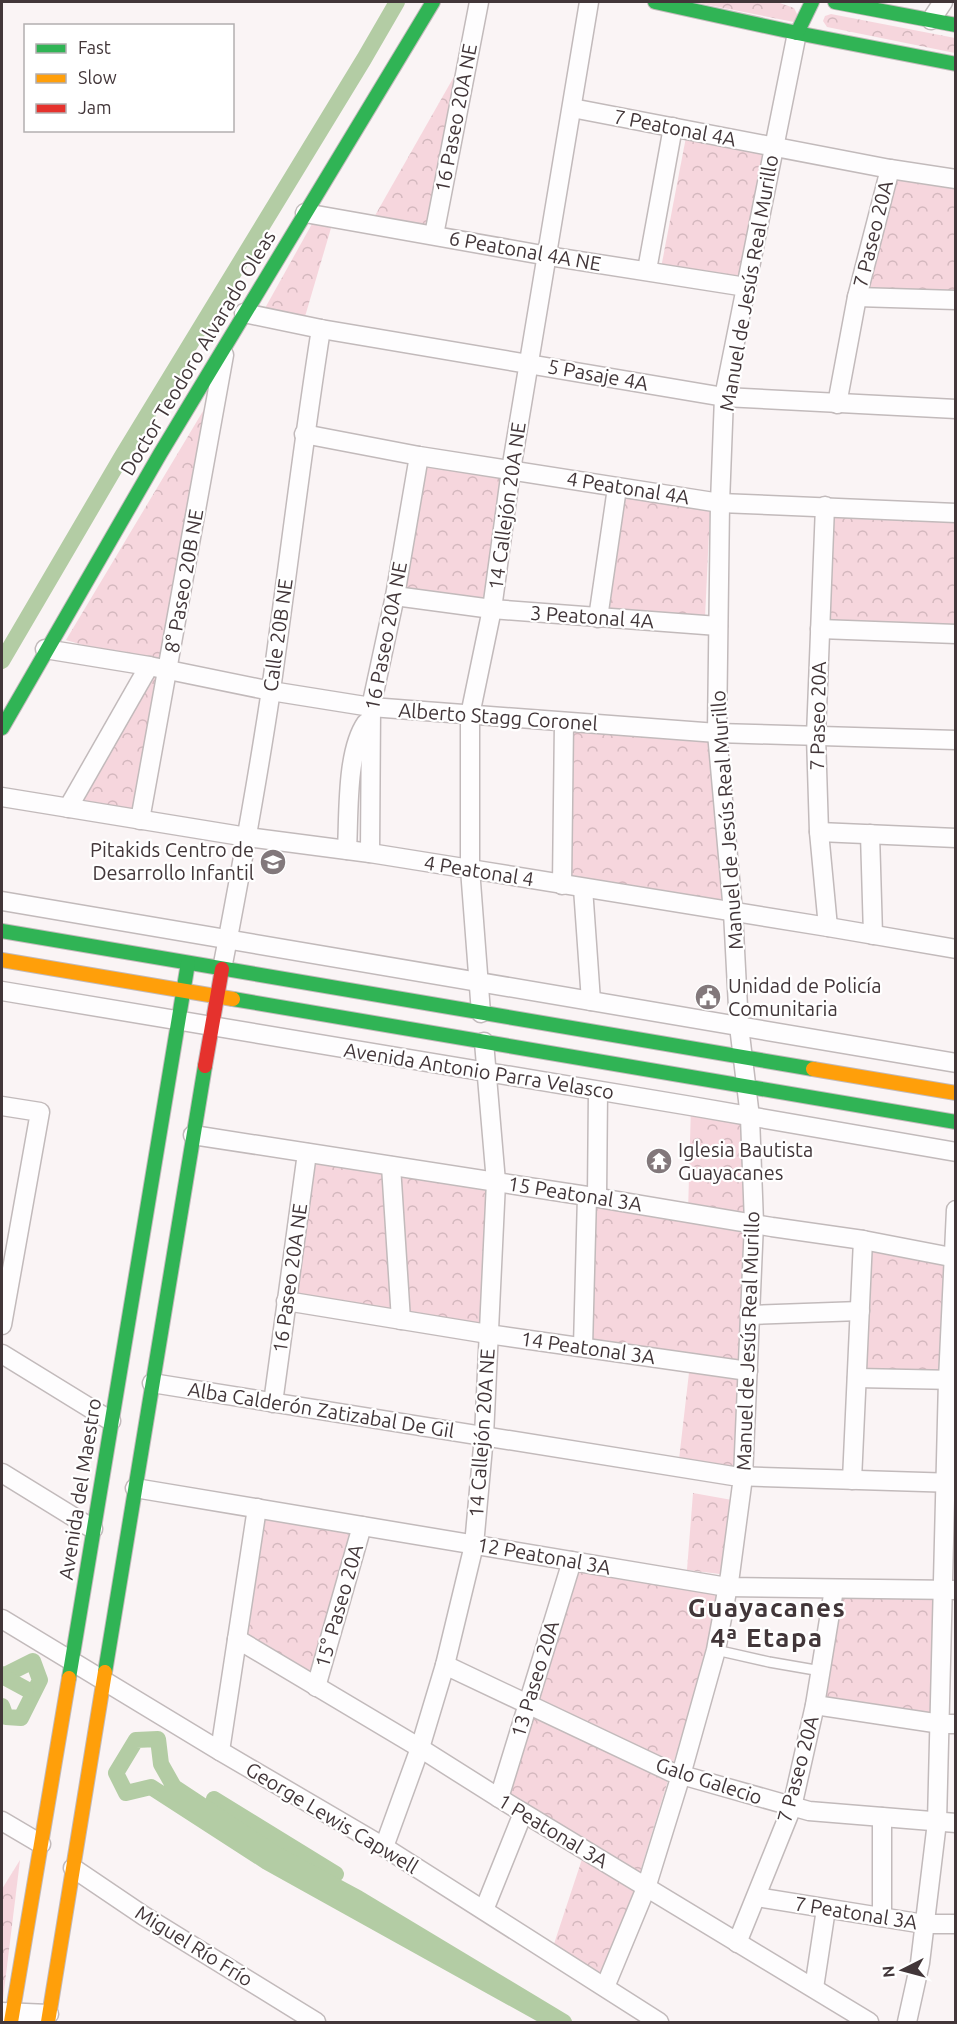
<svg xmlns="http://www.w3.org/2000/svg" width="957" height="2024" font-family="Ubuntu,sans-serif">
	<defs>
		<pattern id="park-crowns" width="20" height="18" patternUnits="userSpaceOnUse" patternTransform="scale(1.5)"><rect width="20" height="18" fill="#f6d6dd"/><path d="M2 6a3 3 0 1 1 6 0M12 15a3 3 0 1 1 6 0" fill="none" stroke="#d4b8be"/></pattern>
	</defs>
	<rect width="100%" height="100%" fill="#faf4f5"/>
	<g fill="url(#park-crowns)">
		<polygon points="693,2 777,2 794,8 798,16 794,22"/>
		<polygon points="831,14 955,38 955,53 827,27 823,21 825,16"/>
		<polygon points="464,59 432,230 373,219"/>
		<polygon points="686,137 766,152 740,281 661,268"/>
		<polygon points="891,172 955,183 955,299 858,296"/>
		<polygon points="313,222 331,228 304,320 264,310"/>
		<polygon points="218,386 140,819 69,808 159,668 66,640"/>
		<polygon points="419,456 511,470 492,609 395,596"/>
		<polygon points="613,494 710,510 705,618 600,611"/>
		<polygon points="825,506 955,513 955,634 820,629"/>
		<polygon points="564,722 717,733 733,912 562,885"/>
		<polygon points="691,1106 750,1117 754,1223 738,1371 733,1476 678,1468 690,1364 583,1347 587,1197 688,1212"/>
		<polygon points="307,1153 495,1182 488,1332 287,1300"/>
		<polygon points="863,1240 954,1257 948,1380 857,1378"/>
		<polygon points="693,1493 732,1500 728,1575 687,1570"/>
		<polygon points="257,1508 362,1526 316,1687 237,1639"/>
		<polygon points="572,1561 727,1587 605,1987 551,1953 585,1850 499,1798"/>
		<polygon points="834,1589 943,1590 941,1724 815,1705"/>
		<polygon points="20,1860 3,1999 2,1999 2,1889"/>
	</g>
	<g fill="none" stroke-linecap="round" stroke-linejoin="round">
		<g stroke="#b3cca4" stroke-width="16">
			<polyline points="2,661 122,456 364,59 397,2"/>
			<polyline points="2,1674 5,1675 33,1661 40,1680 21,1718 6,1717 2,1706"/>
			<polyline points="2,1676 26,1689"/>
			<polyline points="214,1799 336,1874"/>
			<polyline points="555,2022 267,1862 151,1787 126,1793 116,1773 136,1740 158,1739 161,1764 174,1787 274,1853 358,1898 564,2022"/>
		</g>
		<defs>
			<polyline id="lane" points="716,1650 769,1662 821,1671"/>
			<g id="street">
				<polyline points="931,20 943,2"/>
				<polyline points="572,108 890,169 956,179"/>
				<polyline points="305,213 548,256 746,287"/>
				<polyline points="434,235 479,2"/>
				<polyline points="647,270 673,127"/>
				<polyline points="857,297 956,300"/>
				<polyline points="244,313 321,329 724,397 956,409"/>
				<polyline points="837,404 857,297 890,169"/>
				<polyline points="304,434 419,456 720,503 956,513"/>
				<polyline points="825,506 816,736 819,832 828,927"/>
				<polyline points="395,596 492,609 718,626"/>
				<polyline points="598,618 617,488"/>
				<polyline points="820,629 956,634"/>
				<polyline points="45,649 149,666 271,691 371,707 717,733 956,740"/>
				<polyline points="2,797 247,837 370,853 470,869 828,927 956,949"/>
				<polyline points="68,808 149,666"/>
				<polyline points="140,820 224,355"/>
				<polyline points="819,832 956,838"/>
				<polyline points="870,834 873,935"/>
				<path d="M347,850C349,815 346,752 366,723"/>
				<polyline points="370,853 371,707 395,596 419,456"/>
				<polyline points="562,885 564,722"/>
				<polyline points="583,888 591,1001"/>
				<polyline points="2,901 956,1063"/>
				<path d="M222,969C240,876 257,783 271,690C288,570 302,449 321,329"/>
				<polyline points="2,991 691,1106 956,1152"/>
				<polyline points="481,1013 470,869 470,715 492,609 511,470 589,2"/>
				<polyline points="2,1106 40,1112 2,1325"/>
				<polyline points="193,1135 587,1196 772,1227 863,1240 956,1258"/>
				<polyline points="391,1166 401,1320"/>
				<polyline points="597,1197 598,1091"/>
				<polyline points="286,1301 488,1334 748,1371"/>
				<polyline points="751,1315 860,1311"/>
				<polyline points="583,1347 587,1196"/>
				<polyline points="2,1354 111,1421"/>
				<polyline points="857,1378 956,1380"/>
				<polyline points="152,1383 733,1476 956,1483"/>
				<polyline points="273,1403 307,1153"/>
				<polyline points="2,1473 93,1529"/>
				<polyline points="852,1480 863,1240"/>
				<polyline points="135,1488 727,1587 956,1590"/>
				<polyline points="2,1619 220,1751 384,1847 659,2022"/>
				<polyline points="237,1639 420,1748 499,1798 869,2022"/>
				<polyline points="445,1665 671,1772 809,1811 956,1823"/>
				<polyline points="316,1687 362,1526"/>
				<polyline points="815,1705 941,1724 956,1724"/>
				<polyline points="220,1751 257,1508"/>
				<polyline points="499,1798 572,1561"/>
				<polyline points="882,1817 882,1917"/>
				<polyline points="2,1821 41,1844"/>
				<polyline points="384,1847 420,1748 445,1665 474,1545 484,1436 496,1182 484,1042"/>
				<polyline points="73,1868 144,1916 316,2022"/>
				<polyline points="757,1897 924,1924 956,1924"/>
				<polyline points="484,1910 523,1813"/>
				<polyline points="737,1943 792,1807 815,1705 834,1589"/>
				<polyline points="605,1987 646,1888 681,1775 716,1650 730,1575 743,1477 754,1223 750,1117 739,1026 733,912 717,733 720,503 724,397 797,33"/>
				<polyline points="814,1988 826,1909"/>
				<polyline points="2,2012 49,2014"/>
				<polyline points="907,2022 920,1963 937,1822 948,1380 956,1210"/>
			</g>
			<g id="fast">
				<polyline points="655,2 797,33 956,64"/>
				<polyline points="835,2 956,25"/>
				<polyline points="797,33 812,2"/>
				<polyline points="2,728 160,454 433,2"/>
				<polyline points="2,931 813,1069"/>
				<polyline points="233,999 956,1122"/>
				<polyline points="105,1672 205,1066"/>
				<polyline points="69,1678 188,963"/>
			</g>
			<g id="slow">
				<polyline points="2,960 233,999"/>
				<polyline points="813,1069 956,1093"/>
				<polyline points="11,2022 69,1678"/>
				<polyline points="48,2022 105,1672"/>
			</g>
			<polyline id="jam" points="205,1066 222,969"/>
		</defs>
		<use href="#lane" stroke="#c2babb" stroke-width="12"/>
		<use href="#street" stroke="#c2babb" stroke-width="21"/>
		<use href="#fast" stroke="#c2babb" stroke-width="16"/>
		<use href="#slow" stroke="#c2babb" stroke-width="16"/>
		<use href="#jam" stroke="#c2babb" stroke-width="16"/>
		<use href="#lane" stroke="#fefdfe" stroke-width="9"/>
		<use href="#street" stroke="#fefdfe" stroke-width="18"/>
		<use href="#fast" stroke="#30b455" stroke-width="14"/>
		<use href="#slow" stroke="#ff9f0a" stroke-width="14"/>
		<use href="#jam" stroke="#e5322d" stroke-width="14"/>
	</g>
	<defs>
		<symbol id="school-disc" viewBox="-11 -11 22 22"><circle r="9.5" fill="#82787b" stroke="#fff"/><path d="M0-5L7-2L0 1L-7-2ZM-4 1L0 2.5L4 1V4Q0 6-4 4Z" fill="#fff"/></symbol>
		<symbol id="civic-disc" viewBox="-11 -11 22 22"><circle r="9.5" fill="#82787b" stroke="#fff"/><path d="M-.6-6.5H3V-4.5H.6V-3L4-1V1h2V6H-6V1h2V-1L-.6-3ZM-1.2 2.5V6h2.4V2.5Z" fill="#fff"/></symbol>
		<symbol id="temple-disc" viewBox="-11 -11 22 22"><circle r="9.5" fill="#82787b" stroke="#fff"/><path d="M0-6L5-2H3V0L6.5 2.5H4V6H1.5V3h-3V6H-4V2.5H-6.5L-3 0V-2H-5Z" fill="#fff"/></symbol>
	</defs>
	<g fill-rule="evenodd">
		<use href="#school-disc" x="258" y="847" width="30" height="30"/>
		<use href="#civic-disc" x="693" y="982" width="30" height="30"/>
		<use href="#temple-disc" x="644" y="1146" width="30" height="30"/>
	</g>
	<g text-anchor="middle" stroke-width="4.5" stroke-linejoin="round" paint-order="stroke">
		<g font-size="20" fill="#423639" stroke="#fff">
			<text transform="translate(456 118) rotate(-79)" y="7">16 Paseo 20A NE</text>
			<text transform="translate(675 128) rotate(11)" y="7">7 Peatonal 4A</text>
			<text transform="translate(873 234) rotate(-76)" y="7">7 Paseo 20A</text>
			<text transform="translate(525 251) rotate(10)" y="7">6 Peatonal 4A NE</text>
			<text transform="translate(749 283) rotate(-80)" y="7">Manuel de Jesús Real Murillo</text>
			<text transform="translate(198 353) rotate(-59)" y="7">Doctor Teodoro Alvarado Oleas</text>
			<text transform="translate(598 375) rotate(10)" y="7">5 Pasaje 4A</text>
			<text transform="translate(628 488) rotate(9)" y="7">4 Peatonal 4A</text>
			<text transform="translate(507 506) rotate(-82)" y="7">14 Callejón 20A NE</text>
			<text transform="translate(184 581) rotate(-80)" y="7">8° Paseo 20B NE</text>
			<text transform="translate(592 617) rotate(4)" y="7">3 Peatonal 4A</text>
			<text transform="translate(278 635) rotate(-82)" y="7">Calle 20B NE</text>
			<text transform="translate(386 636) rotate(-79)" y="7">16 Paseo 20A NE</text>
			<text transform="translate(818 716) rotate(-89)" y="7">7 Paseo 20A</text>
			<text transform="translate(498 717) rotate(4)" y="7">Alberto Stagg Coronel</text>
			<text transform="translate(727 820) rotate(-94)" y="7">Manuel de Jesús Real Murillo</text>
			<text transform="translate(479 871) rotate(9)" y="7">4 Peatonal 4</text>
			<text transform="translate(479 1071) rotate(9)" y="7">Avenida Antonio Parra Velasco</text>
			<text transform="translate(575 1194) rotate(9)" y="7">15 Peatonal 3A</text>
			<text transform="translate(290 1278) rotate(-82)" y="7">16 Paseo 20A NE</text>
			<text transform="translate(748 1341) rotate(-88)" y="7">Manuel de Jesús Real Murillo</text>
			<text transform="translate(588 1348) rotate(8)" y="7">14 Peatonal 3A</text>
			<text transform="translate(321 1410) rotate(9)" y="7">Alba Calderón Zatizabal De Gil</text>
			<text transform="translate(482 1433) rotate(-86)" y="7">14 Callejón 20A NE</text>
			<text transform="translate(80 1489) rotate(-81)" y="7">Avenida del Maestro</text>
			<text transform="translate(544 1556) rotate(10)" y="7">12 Peatonal 3A</text>
			<text transform="translate(339 1606) rotate(-74)" y="7">15° Paseo 20A</text>
			<text transform="translate(535 1679) rotate(-73)" y="7">13 Paseo 20A</text>
			<text transform="translate(798 1769) rotate(-75)" y="7">7 Paseo 20A</text>
			<text transform="translate(709 1781) rotate(18)" y="7">Galo Galecio</text>
			<text transform="translate(332 1818) rotate(31)" y="7">George Lewis Capwell</text>
			<text transform="translate(553 1831) rotate(31)" y="7">1 Peatonal 3A</text>
			<text transform="translate(856 1913) rotate(9)" y="7">7 Peatonal 3A</text>
			<text transform="translate(194 1946) rotate(32)" y="7">Miguel Río Frío</text>
		</g>
		<g font-size="20" fill="#423639" stroke="#fff" text-anchor="start">
			<text x="254" y="857" text-anchor="end">Pitakids Centro de<tspan x="254" dy="23">Desarrollo Infantil</tspan></text>
			<text x="728" y="993">Unidad de Policía<tspan x="728" dy="23">Comunitaria</tspan></text>
			<text x="678" y="1157">Iglesia Bautista<tspan x="678" dy="23">Guayacanes</tspan></text>
		</g>
		<g font-size="26" font-weight="bold" letter-spacing="1.5" fill="#423639" stroke="#fff">
			<text x="767" y="1617">Guayacanes<tspan x="767" dy="30">4ª Etapa</tspan></text>
		</g>
	</g>
	<rect width="957" height="2024" fill="none" stroke="#423639" stroke-width="6"/>
	<rect x="24" y="24" width="210" height="108" fill="#ffffff" stroke="#b3afb0" stroke-width="1.5"/>
	<rect x="36" y="44" width="30" height="9" fill="#30b455" stroke="#b3afb0" stroke-width="1.5"/>
	<text x="78" y="54" font-size="18" fill="#423639">Fast</text>
	<rect x="36" y="74" width="30" height="9" fill="#ff9f0a" stroke="#b3afb0" stroke-width="1.5"/>
	<text x="78" y="84" font-size="18" fill="#423639">Slow</text>
	<rect x="36" y="104" width="30" height="9" fill="#e5322d" stroke="#b3afb0" stroke-width="1.5"/>
	<text x="78" y="114" font-size="18" fill="#423639">Jam</text>
	<g transform="translate(903 1970) rotate(264)" stroke="#ffffff" stroke-width="4.5" paint-order="stroke">
	<path d="M0-4.5L10 22L0 15L-10 22Z" fill="#423639"/>
	<text y="-9" font-size="16" font-weight="bold" text-anchor="middle" fill="#423639">N</text>
	</g>
</svg>
